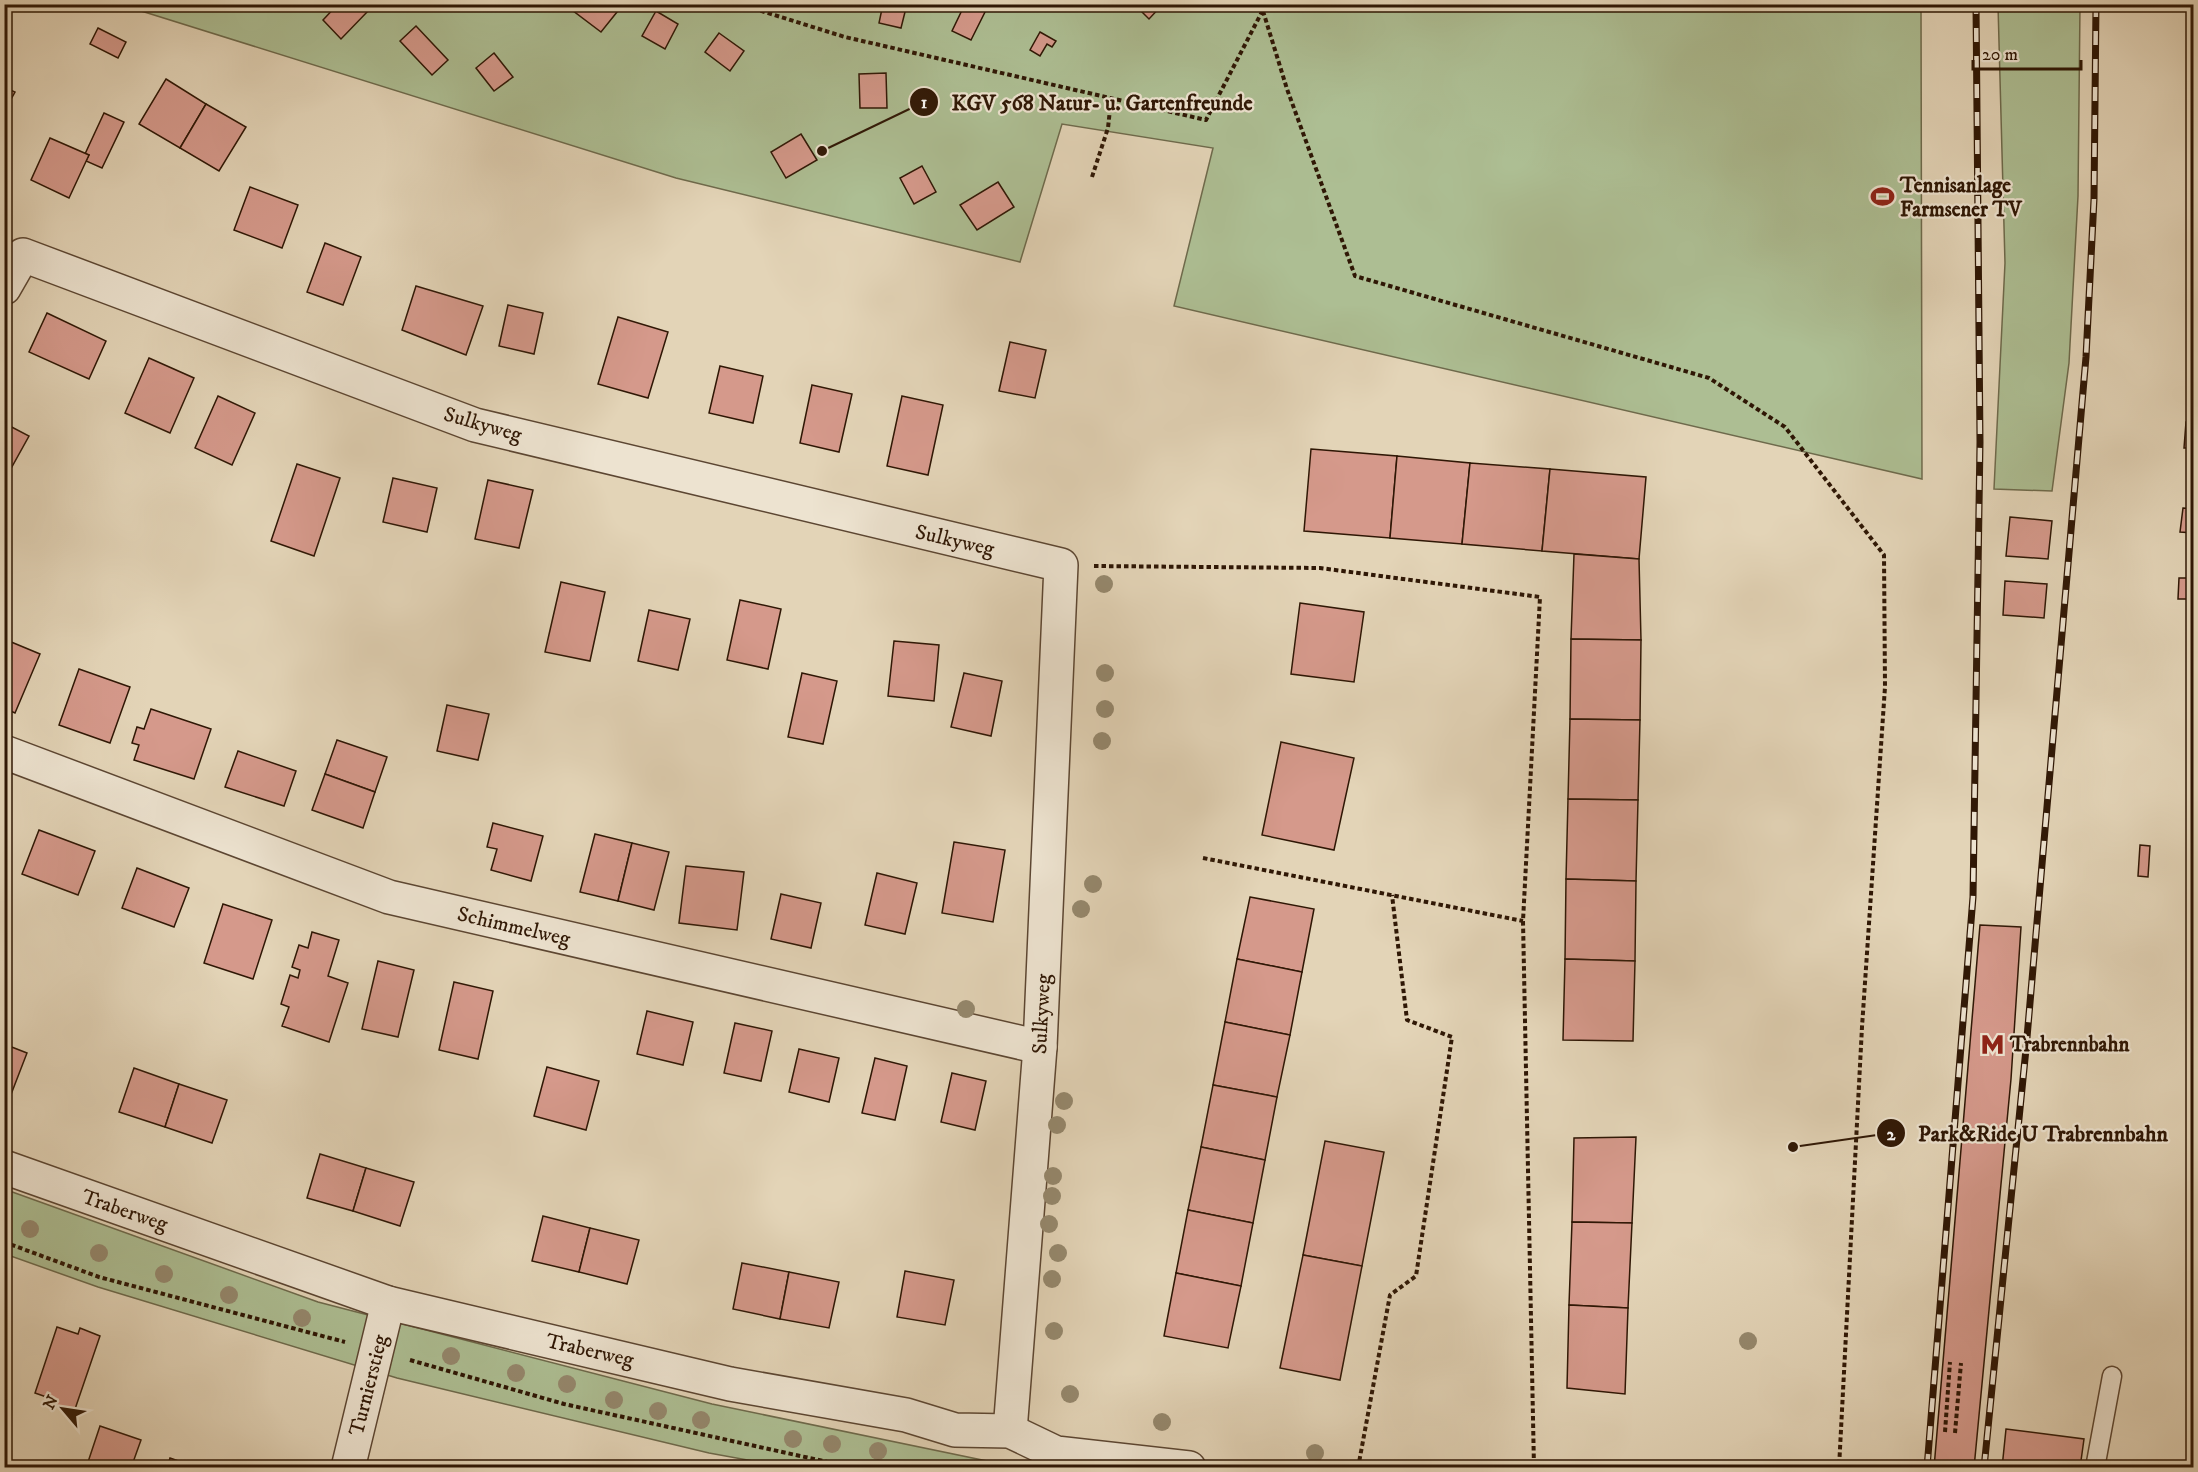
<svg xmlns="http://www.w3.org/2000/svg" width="2198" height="1472" font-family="'IM FELL DW Pica',serif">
	<rect width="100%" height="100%" fill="#e3d4b7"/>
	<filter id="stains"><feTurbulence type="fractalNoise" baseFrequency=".00333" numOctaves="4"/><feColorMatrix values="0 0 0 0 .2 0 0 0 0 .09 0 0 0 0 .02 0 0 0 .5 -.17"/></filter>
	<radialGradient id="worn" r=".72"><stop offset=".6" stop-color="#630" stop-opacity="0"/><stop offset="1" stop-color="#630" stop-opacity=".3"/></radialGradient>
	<g fill="#adbe93" stroke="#6e6a4c" stroke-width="1.5">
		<polygon points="122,5 1921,5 1922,479 1174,306 1213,148 1062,124 1020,262 676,178"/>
		<polygon points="1998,5 2080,5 2078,196 2069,363 2052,491 1994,489 2005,263"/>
		<polygon points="4,1189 318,1302 712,1404 1016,1467 786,1467 709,1453 397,1378 98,1287 5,1254"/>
	</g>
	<g fill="#d5998b" stroke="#2f1705" stroke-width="1.5">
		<polygon points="338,4 364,4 369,10 341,39 323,20"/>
		<polygon points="570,4 608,4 617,12 601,32 568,7"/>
		<polygon points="883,4 907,4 901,28 879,23"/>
		<polygon points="965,4 975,4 986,10 971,40 952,31"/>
		<polygon points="1134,4 1163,4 1149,19"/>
		<polygon points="656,11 678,24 665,49 642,36"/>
		<polygon points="416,26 448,60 432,75 400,41"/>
		<polygon points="98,28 126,42 118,58 90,44"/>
		<polygon points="1040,32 1056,41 1052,47 1047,44 1040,56 1030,50"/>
		<polygon points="719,33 744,51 730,71 705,52"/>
		<polygon points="494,53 513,77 494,91 476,68"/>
		<polygon points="886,73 887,108 860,108 859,74"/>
		<polygon points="166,79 206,104 180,148 139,124"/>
		<polygon points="4,87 15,92 5,110 10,112 4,123"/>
		<polygon points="206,104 246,127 219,171 180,148"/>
		<polygon points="104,113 124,122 102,168 86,161 89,155 85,154"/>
		<polygon points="801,134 817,160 786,178 771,152"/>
		<polygon points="50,138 89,155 69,198 31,180"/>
		<polygon points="922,166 936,192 914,204 900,178"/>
		<polygon points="998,182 1014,207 977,230 960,205"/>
		<polygon points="250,187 298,205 282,248 234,230"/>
		<polygon points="325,243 361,257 343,305 307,292"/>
		<polygon points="416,286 483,306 466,355 402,330"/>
		<polygon points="508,305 543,313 534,354 499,346"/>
		<polygon points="47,313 106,341 89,379 29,352"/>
		<polygon points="618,317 668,332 648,398 598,384"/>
		<polygon points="1010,342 1046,350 1035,398 999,391"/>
		<polygon points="149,358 194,378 170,433 125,413"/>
		<polygon points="720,366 763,376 753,423 709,413"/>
		<polygon points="812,385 852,394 839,452 800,443"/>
		<polygon points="218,396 255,413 232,465 195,448"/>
		<polygon points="902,396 943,405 928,475 887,466"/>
		<polygon points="2186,422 2194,423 2194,448 2184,448"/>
		<polygon points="4,423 29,436 4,481"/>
		<polygon points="1311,449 1397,456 1390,538 1304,531"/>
		<polygon points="1397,456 1470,463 1462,544 1390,538"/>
		<polygon points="1470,463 1550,469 1542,551 1462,544"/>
		<polygon points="297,464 340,478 314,556 271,541"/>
		<polygon points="1550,469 1646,477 1639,559 1542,551"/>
		<polygon points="393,478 437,488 427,532 383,522"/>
		<polygon points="488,480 533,490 519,548 475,539"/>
		<polygon points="2183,508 2194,509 2194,533 2180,532"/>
		<polygon points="2010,517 2052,521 2048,559 2006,556"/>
		<polygon points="1574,554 1639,559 1641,640 1571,639"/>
		<polygon points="2179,578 2194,578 2194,599 2178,599"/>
		<polygon points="2005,581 2047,584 2044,618 2003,615"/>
		<polygon points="561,582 605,592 590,661 545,652"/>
		<polygon points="740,600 781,609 768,669 727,660"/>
		<polygon points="1300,603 1364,612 1354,682 1291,674"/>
		<polygon points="649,610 690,619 678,670 638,661"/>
		<polygon points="4,639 40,654 15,713 4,708"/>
		<polygon points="1571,639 1641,640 1640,720 1570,719"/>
		<polygon points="894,641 939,645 934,701 888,696"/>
		<polygon points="79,669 130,687 110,743 59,725"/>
		<polygon points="802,673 837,681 823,744 788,737"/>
		<polygon points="964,673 1002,681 991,736 951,727"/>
		<polygon points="447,705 489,714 478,760 437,751"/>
		<polygon points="151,709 211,729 194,779 134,760 139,745 132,743 137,727 144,729"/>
		<polygon points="1570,719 1640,720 1638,800 1568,799"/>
		<polygon points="337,740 387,757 375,792 325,774"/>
		<polygon points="1281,742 1354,758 1334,850 1262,835"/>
		<polygon points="238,751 296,771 284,806 225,787"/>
		<polygon points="325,774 375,792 363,828 312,810"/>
		<polygon points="1568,799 1638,800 1636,881 1566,879"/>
		<polygon points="493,823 543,836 531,881 491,870 497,849 487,847"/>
		<polygon points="39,830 95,851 78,895 22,874"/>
		<polygon points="595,834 632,843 618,901 580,892"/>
		<polygon points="954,842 1005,850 993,922 942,913"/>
		<polygon points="632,843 669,852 654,910 618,901"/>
		<polygon points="2140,845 2150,846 2148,877 2138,876"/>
		<polygon points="686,866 744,872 737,930 679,923"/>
		<polygon points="137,868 189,888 174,927 122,908"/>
		<polygon points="877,873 917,883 905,934 865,925"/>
		<polygon points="1566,879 1636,881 1635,961 1565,959"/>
		<polygon points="781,894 821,903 811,948 771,939"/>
		<polygon points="1250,897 1314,909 1302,972 1237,959"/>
		<polygon points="223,904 272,920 253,979 204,963"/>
		<polygon points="1980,925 2021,927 2011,1079 1974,1468 1934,1468"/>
		<polygon points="312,932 339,940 328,976 348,983 329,1042 282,1026 289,1007 281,1004 290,975 298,978 300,970 292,967 299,945 308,948"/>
		<polygon points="1237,959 1302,972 1290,1035 1225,1022"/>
		<polygon points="1565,959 1635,961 1633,1041 1563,1040"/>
		<polygon points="378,961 414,970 398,1037 362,1029"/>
		<polygon points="454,982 493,991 478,1059 439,1050"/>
		<polygon points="647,1011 693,1022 683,1065 637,1054"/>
		<polygon points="1225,1022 1290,1035 1277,1097 1213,1085"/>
		<polygon points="735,1023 772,1031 761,1081 724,1073"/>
		<polygon points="4,1044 27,1053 10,1097 4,1095"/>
		<polygon points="799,1049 839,1058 829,1102 789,1092"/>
		<polygon points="875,1058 907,1066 895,1120 862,1113"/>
		<polygon points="547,1067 599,1081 586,1130 534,1116"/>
		<polygon points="134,1068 179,1084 165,1127 119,1112"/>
		<polygon points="952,1073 986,1081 975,1130 941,1122"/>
		<polygon points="179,1084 227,1100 212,1143 165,1127"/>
		<polygon points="1213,1085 1277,1097 1265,1160 1201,1147"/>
		<polygon points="1636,1137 1632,1223 1572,1222 1574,1138"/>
		<polygon points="1325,1141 1384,1152 1362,1266 1303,1255"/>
		<polygon points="1201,1147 1265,1160 1253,1223 1188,1210"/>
		<polygon points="320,1154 366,1168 353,1211 307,1198"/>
		<polygon points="366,1168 414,1182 400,1226 353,1211"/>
		<polygon points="1188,1210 1253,1223 1241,1286 1176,1273"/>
		<polygon points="543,1216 590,1228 579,1272 532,1261"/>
		<polygon points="1572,1222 1632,1223 1628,1308 1569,1305"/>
		<polygon points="590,1228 639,1240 627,1284 579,1272"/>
		<polygon points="1303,1255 1362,1266 1340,1380 1280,1368"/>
		<polygon points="742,1263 789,1272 780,1319 733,1309"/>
		<polygon points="905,1271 954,1280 945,1325 897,1317"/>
		<polygon points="789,1272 839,1282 829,1328 780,1319"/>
		<polygon points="1176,1273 1241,1286 1228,1348 1164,1336"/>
		<polygon points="1569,1305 1628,1308 1625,1394 1567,1388"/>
		<polygon points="57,1327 78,1334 80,1328 100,1336 74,1412 53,1405 55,1400 35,1393"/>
		<polygon points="100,1426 141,1440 131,1468 86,1468"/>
		<polygon points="2006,1429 2084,1439 2080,1468 2002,1468"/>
		<polygon points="170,1458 198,1468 167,1468"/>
	</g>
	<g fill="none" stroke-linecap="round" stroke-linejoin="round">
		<defs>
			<polyline id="lane" points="2095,1468 2112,1376"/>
			<g id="street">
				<polyline points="4,288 23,255 475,425 1061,565 1040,1047 1010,1431"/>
				<polyline points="4,752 389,897 1040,1047"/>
				<polyline points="4,1167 388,1303 730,1384 906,1415 955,1430 1010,1431 1056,1453 1189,1468"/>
				<polyline points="348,1468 388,1303"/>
			</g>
		</defs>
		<use href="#lane" stroke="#5c4632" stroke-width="21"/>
		<use href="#street" stroke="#5c4632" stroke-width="36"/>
		<g stroke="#2f1705" stroke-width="4" stroke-dasharray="4.5 3" stroke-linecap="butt">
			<polyline points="739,4 845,37 1206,120 1266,4"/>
			<polyline points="1263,11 1287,89 1355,276 1709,378 1785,427 1884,555 1885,687 1862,1027 1839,1468"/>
			<polyline points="1092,177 1108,128 1111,100"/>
			<polyline points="1094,566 1320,568 1540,597 1523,921 1534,1468"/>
			<polyline points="1203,858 1523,921"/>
			<polyline points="4,1242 99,1277 345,1342"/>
			<polyline points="410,1360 564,1404 855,1468"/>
			<polyline points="1945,1432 1950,1362"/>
			<polyline points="1955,1433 1961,1363"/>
			<polyline points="1358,1468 1390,1295 1416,1276 1452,1037 1407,1020 1392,895"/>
		</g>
		<use href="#lane" stroke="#ede3d0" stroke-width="18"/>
		<use href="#street" stroke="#ede3d0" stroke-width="33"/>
		<defs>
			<g id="rail">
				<polyline points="1927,1468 1973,897 1980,442 1976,4"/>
				<polyline points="1984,1468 2026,1049 2086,357 2094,199 2096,4"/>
			</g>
		</defs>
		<use href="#rail" stroke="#2f1705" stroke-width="7"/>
		<use href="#rail" stroke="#ede3d0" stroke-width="4.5" stroke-dasharray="14" stroke-linecap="butt"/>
	</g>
	<g fill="#95886d">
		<circle cx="1104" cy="584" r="9"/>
		<circle cx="1105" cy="673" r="9"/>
		<circle cx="1105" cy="709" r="9"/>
		<circle cx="1102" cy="741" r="9"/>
		<circle cx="1093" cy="884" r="9"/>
		<circle cx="1081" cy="909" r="9"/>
		<circle cx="966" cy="1009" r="9"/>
		<circle cx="1064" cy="1101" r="9"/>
		<circle cx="1057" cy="1125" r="9"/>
		<circle cx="1053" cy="1176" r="9"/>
		<circle cx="1052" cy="1196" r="9"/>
		<circle cx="1049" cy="1224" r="9"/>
		<circle cx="30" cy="1229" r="9"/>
		<circle cx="99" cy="1253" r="9"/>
		<circle cx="1058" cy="1253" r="9"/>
		<circle cx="164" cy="1274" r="9"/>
		<circle cx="1052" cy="1279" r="9"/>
		<circle cx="229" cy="1295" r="9"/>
		<circle cx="302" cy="1318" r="9"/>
		<circle cx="1054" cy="1331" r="9"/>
		<circle cx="1748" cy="1341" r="9"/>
		<circle cx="451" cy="1356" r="9"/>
		<circle cx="516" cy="1373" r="9"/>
		<circle cx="567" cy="1384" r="9"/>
		<circle cx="1070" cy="1394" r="9"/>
		<circle cx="614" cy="1400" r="9"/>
		<circle cx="658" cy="1411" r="9"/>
		<circle cx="701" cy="1420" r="9"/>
		<circle cx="1162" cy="1422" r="9"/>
		<circle cx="793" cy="1439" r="9"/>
		<circle cx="832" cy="1444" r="9"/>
		<circle cx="878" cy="1451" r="9"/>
		<circle cx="1315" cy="1453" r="9"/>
	</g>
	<defs>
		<symbol id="stadium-bare" viewBox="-9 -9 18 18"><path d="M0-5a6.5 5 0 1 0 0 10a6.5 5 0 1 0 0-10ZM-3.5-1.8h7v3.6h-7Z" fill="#8f2418" stroke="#ede3d0" stroke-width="2.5" paint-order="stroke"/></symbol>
		<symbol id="metro-bare" viewBox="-9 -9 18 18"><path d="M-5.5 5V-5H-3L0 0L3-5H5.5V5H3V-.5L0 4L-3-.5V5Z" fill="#8f2418" stroke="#ede3d0" stroke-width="2.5" paint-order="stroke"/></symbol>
	</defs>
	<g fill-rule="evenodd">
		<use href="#stadium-bare" x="1866" y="180" width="33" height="33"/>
		<use href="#metro-bare" x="1976" y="1028" width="33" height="33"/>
	</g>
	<g text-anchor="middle" stroke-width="4.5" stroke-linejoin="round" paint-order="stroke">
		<g font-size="21" font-weight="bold" fill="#2f1705" stroke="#ede3d0" text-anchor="start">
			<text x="1900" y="192">Tennisanlage<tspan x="1900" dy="24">Farmsener TV</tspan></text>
			<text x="2010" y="1051">Trabrennbahn</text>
		</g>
		<g font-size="21" fill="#2f1705" stroke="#ede3d0">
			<text transform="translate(483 424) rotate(16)" y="7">Sulkyweg</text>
			<text transform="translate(955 540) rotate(13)" y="7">Sulkyweg</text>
			<text transform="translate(514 926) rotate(13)" y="7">Schimmelweg</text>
			<text transform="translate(1041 1014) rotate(-87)" y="7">Sulkyweg</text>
			<text transform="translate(125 1210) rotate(19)" y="7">Traberweg</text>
			<text transform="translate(590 1350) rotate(13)" y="7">Traberweg</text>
			<text transform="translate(368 1385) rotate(-76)" y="7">Turnierstieg</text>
		</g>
	</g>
	<path fill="none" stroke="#2f1705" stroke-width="2" d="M822 151L924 102M1793 1147L1891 1133"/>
	<g fill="#2f1705" stroke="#ede3d0" stroke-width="2">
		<circle cx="822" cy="151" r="6"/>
		<circle cx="1793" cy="1147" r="6"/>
		<circle cx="924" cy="102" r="15"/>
		<circle cx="1891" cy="1133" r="15"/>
	</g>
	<g font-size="18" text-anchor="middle" font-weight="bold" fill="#fff">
		<text x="924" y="108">1</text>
		<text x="1891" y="1140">2</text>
	</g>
	<g font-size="22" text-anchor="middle" font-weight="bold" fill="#2f1705" stroke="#ede3d0" stroke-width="4.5" stroke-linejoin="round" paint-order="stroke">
		<text x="1102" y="110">KGV 568 Natur- u. Gartenfreunde</text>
		<text x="2043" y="1141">Park&amp;Ride U Trabrennbahn</text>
	</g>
	<rect width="2198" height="1472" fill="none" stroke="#e3d4b7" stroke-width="24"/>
	<rect x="6" y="6" width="2186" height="1460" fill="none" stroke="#2f1705" stroke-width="3"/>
	<rect x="12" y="12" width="2174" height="1448" fill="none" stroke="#2f1705" stroke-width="1.5"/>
	<g transform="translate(63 1409) rotate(299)" stroke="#ede3d0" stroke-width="4.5" paint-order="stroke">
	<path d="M0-4.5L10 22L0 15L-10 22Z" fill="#2f1705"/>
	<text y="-9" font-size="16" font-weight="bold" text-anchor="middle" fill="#2f1705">N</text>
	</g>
	<path d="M1973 60v9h108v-9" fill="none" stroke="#2f1705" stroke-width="3"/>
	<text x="1982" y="60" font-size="18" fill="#2f1705" stroke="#ede3d0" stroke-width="4.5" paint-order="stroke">20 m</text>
	<rect width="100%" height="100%" filter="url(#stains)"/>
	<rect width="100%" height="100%" fill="url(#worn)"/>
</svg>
